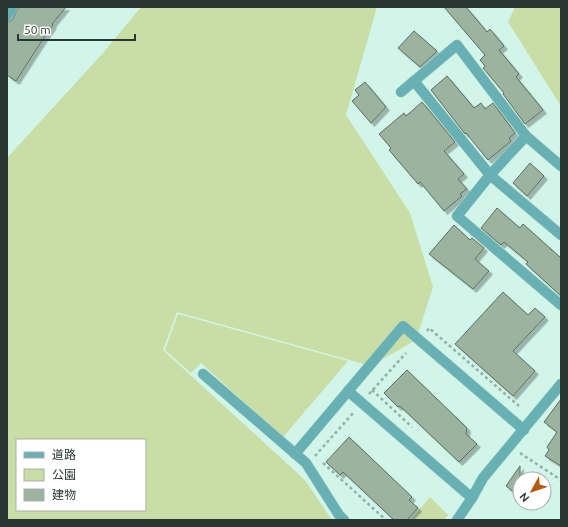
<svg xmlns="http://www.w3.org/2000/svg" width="568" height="527" font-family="Ubuntu,'Noto Sans JP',sans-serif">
	<defs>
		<filter id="shadow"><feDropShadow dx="3.5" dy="3.5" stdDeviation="0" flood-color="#0004"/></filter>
	</defs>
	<rect width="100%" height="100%" fill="#d2f5e9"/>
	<g fill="#c8dea5" fill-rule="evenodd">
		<path d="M141,7H377L346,115L410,213L433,287L416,340L371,366L177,312L163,350L305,480L332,520H7V158L103,53ZM17,440H145V510H17Z"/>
		<polygon points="515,7 561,7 561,106 508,22"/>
		<polygon points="178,314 348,361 283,437 201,363 191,373 165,350"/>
		<polygon points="430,497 448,515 444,520 411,520"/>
	</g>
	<g fill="#9cb49f" stroke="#5a705d" filter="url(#shadow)">
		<polygon points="19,7 66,7 52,24 53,25 43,39 16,81 7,75 7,22 12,20"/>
		<polygon points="444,7 466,7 487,32 490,29 504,46 499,50 519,74 516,77 543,110 525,124 503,94 504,93 483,68 485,66 480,60 485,55"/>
		<polygon points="414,31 437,51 420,67 398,48"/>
		<polygon points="447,76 474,108 481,103 485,109 493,103 515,133 509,138 511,141 488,160 466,133 465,134 431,90"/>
		<polygon points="365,82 386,107 371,123 352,101 359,95 355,90"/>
		<polygon points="422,102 455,142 444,151 464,174 458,179 467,189 460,194 462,196 444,211 420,182 418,184 389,150 391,148 379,134 404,113 406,116"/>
		<polygon points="530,163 544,176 527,196 513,183"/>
		<polygon points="497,208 520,228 523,224 561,258 561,296 526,264 528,262 504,242 501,245 481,228"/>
		<polygon points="454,225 470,240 472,238 484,248 475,259 489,271 473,289 429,254"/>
		<polygon points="503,292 528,315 535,308 545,317 513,351 535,371 513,396 455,344"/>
		<polygon points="407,370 467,428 466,434 477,444 459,462 400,406 398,407 384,393"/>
		<polygon points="561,399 561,466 545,456 549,450 547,447 557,432 544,422"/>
		<polygon points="349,437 412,497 409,500 418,508 407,520 394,520 343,472 340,475 326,462"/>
		<polygon points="520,466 520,497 506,486"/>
	</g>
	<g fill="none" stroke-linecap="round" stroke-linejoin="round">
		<defs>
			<g id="street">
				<polyline points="7,16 13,7"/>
				<polyline points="414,81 490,175 561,235"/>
				<polyline points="401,92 457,45 526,136 561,166"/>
				<polyline points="526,136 490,175 457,216 561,305"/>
				<polyline points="203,374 306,463 339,515 344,520"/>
				<polyline points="348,391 472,498"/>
				<polyline points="295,454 403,326 524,430"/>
				<polyline points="457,520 472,498 483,478 561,384"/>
			</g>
		</defs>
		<use href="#street" stroke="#b0cfc5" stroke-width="11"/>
		<g stroke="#94afa6" stroke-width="2.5" stroke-dasharray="3 3" stroke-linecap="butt">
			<polyline points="427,331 429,328 519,406"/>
			<polyline points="372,390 412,427"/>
			<polyline points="369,394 406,353"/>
			<polyline points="520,453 561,480"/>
			<polyline points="315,456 354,412"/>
			<polyline points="323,463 386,520"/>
		</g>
		<use href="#street" stroke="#67b1b4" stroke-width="10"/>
	</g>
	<rect width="568" height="527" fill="none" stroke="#293733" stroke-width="16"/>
	<rect x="16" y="439" width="130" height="72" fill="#ffffff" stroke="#a9afad"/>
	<rect x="24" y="452" width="20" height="6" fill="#67b1b4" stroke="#a9afad"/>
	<text x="52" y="459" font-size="12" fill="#293733">道路</text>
	<rect x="24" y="469" width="20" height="12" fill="#c8dea5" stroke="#a9afad"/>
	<text x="52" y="479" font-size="12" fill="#293733">公園</text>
	<rect x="24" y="489" width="20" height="12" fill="#9cb49f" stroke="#a9afad"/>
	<text x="52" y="499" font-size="12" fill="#293733">建物</text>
	<g transform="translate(532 491) rotate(230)"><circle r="19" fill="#ffffff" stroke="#a9afad"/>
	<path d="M0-3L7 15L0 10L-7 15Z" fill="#b7580f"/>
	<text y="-6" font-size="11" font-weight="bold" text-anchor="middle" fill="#293733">N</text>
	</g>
	<path d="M18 34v6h117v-6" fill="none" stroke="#293733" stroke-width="2"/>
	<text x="24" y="34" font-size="12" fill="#293733" stroke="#ffffff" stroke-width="3" paint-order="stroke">50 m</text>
</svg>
